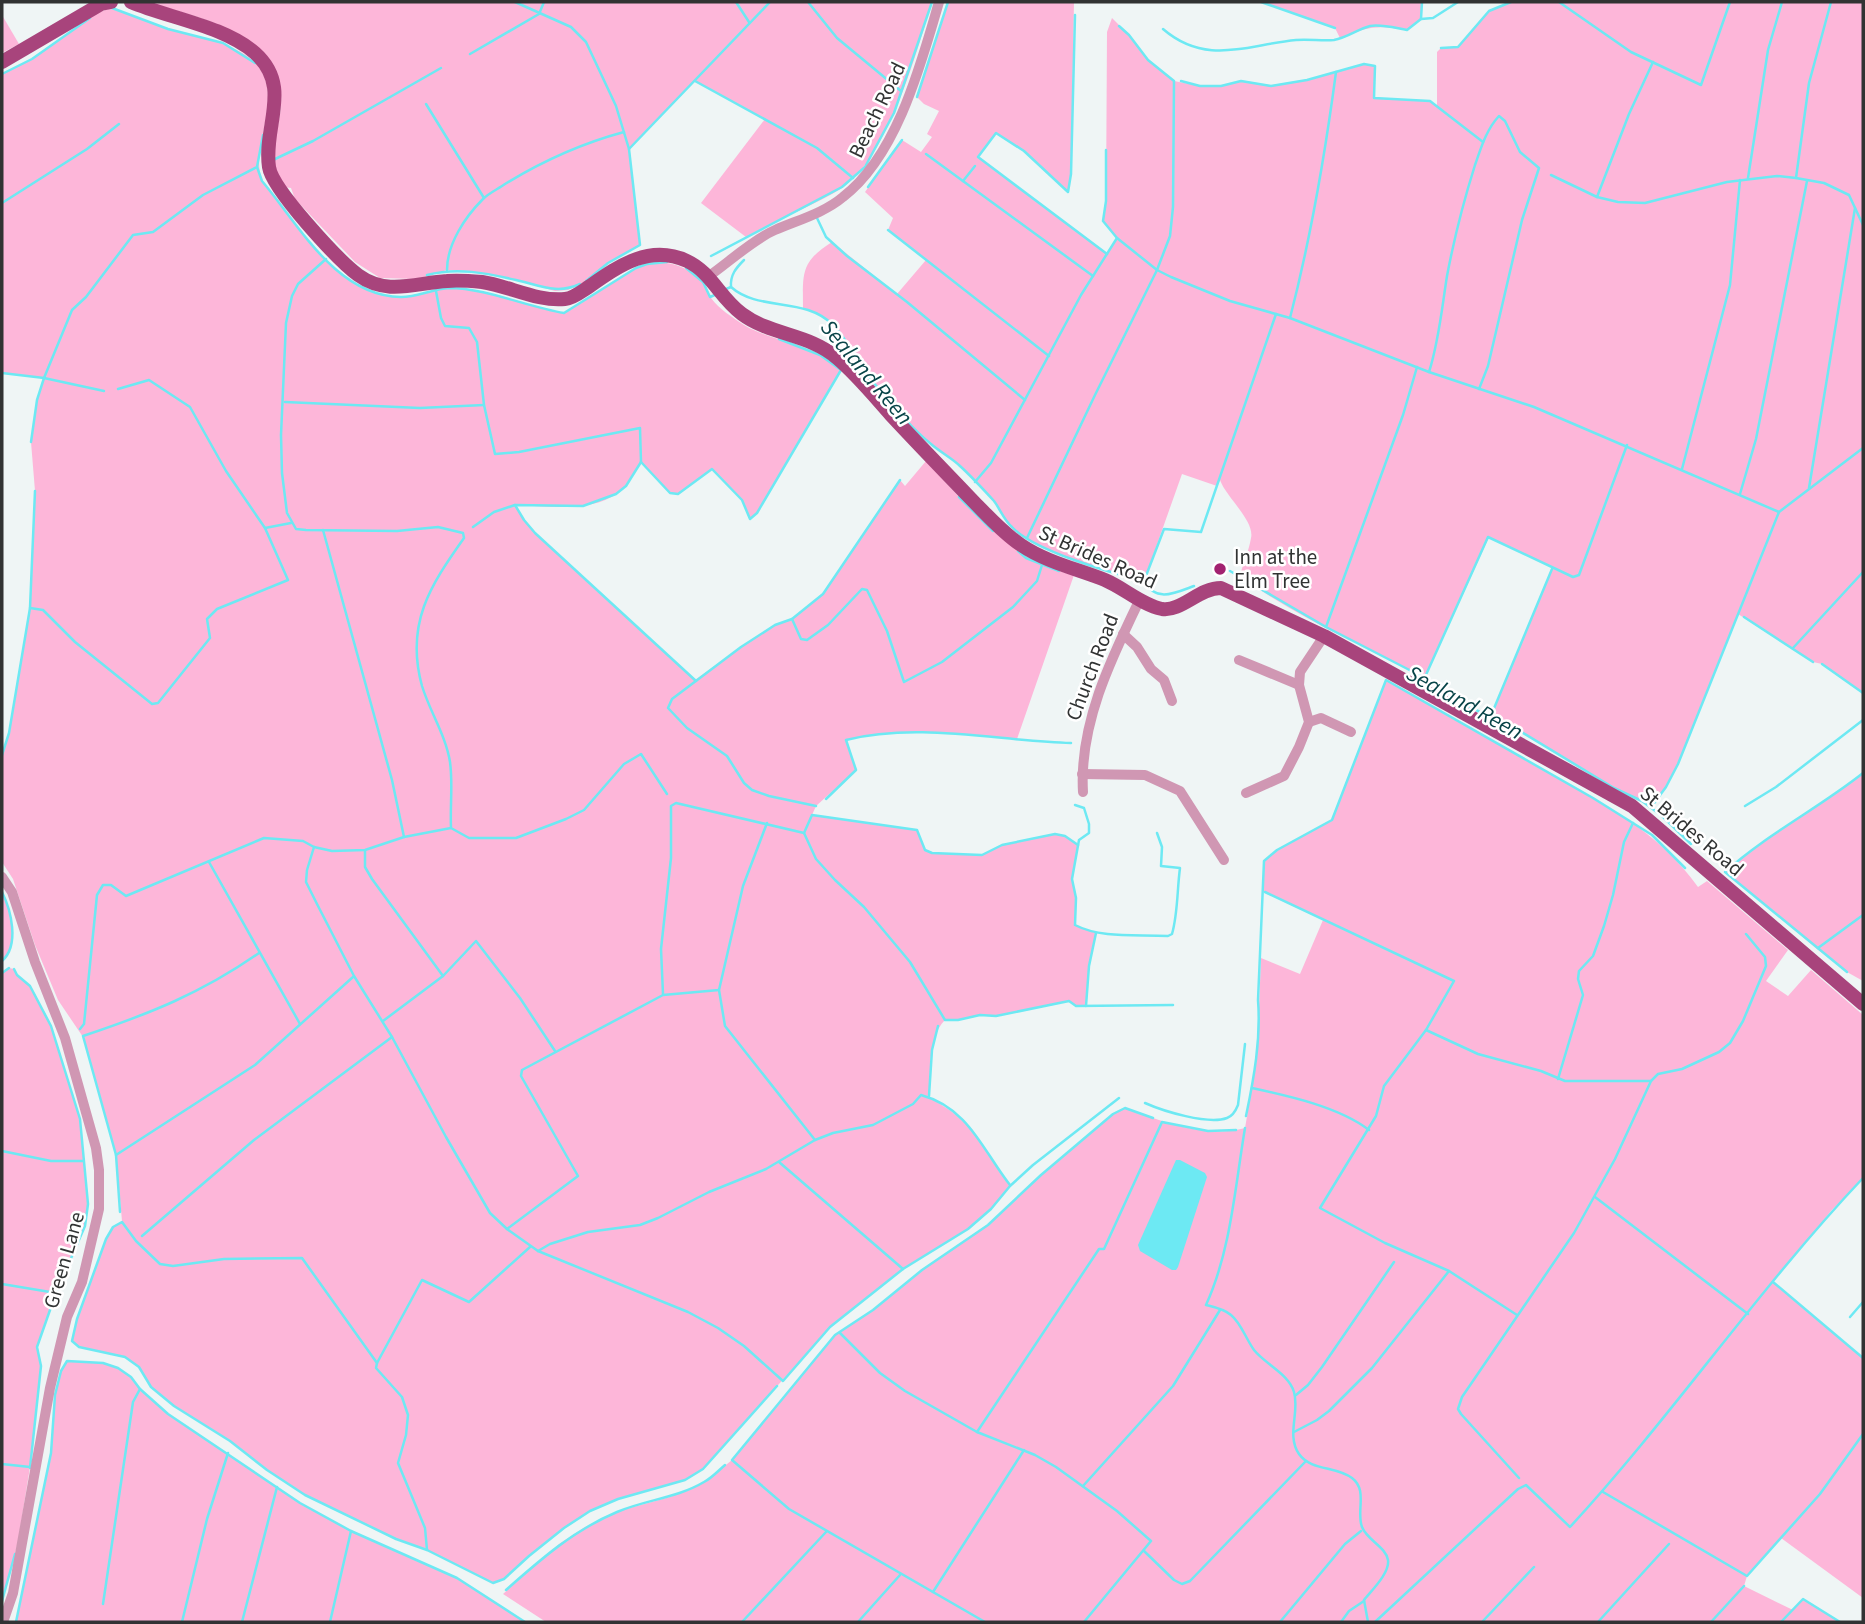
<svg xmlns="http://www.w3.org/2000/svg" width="1865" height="1624" font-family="'Source Sans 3',sans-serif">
	<rect width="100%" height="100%" fill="#eff5f5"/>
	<g fill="#fdb6d9">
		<path d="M148,2H932C916,54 888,157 842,188C812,207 776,219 746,237L701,203L765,119L695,81L629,149L640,245L608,263L581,284L568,290L555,291L516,280L468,271L447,270L416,279L380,278L355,262L295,199L291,188L284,187C281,179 276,171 274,162C271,148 281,120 281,104C285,33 200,19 148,2Z"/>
		<path d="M948,2H1074L1071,174L1068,192L1024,151L996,134L978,157L1107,253L1117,238L1103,221L1106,201L1107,32L1112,18L1129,35L1148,60L1174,81L1200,86H1221L1241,81L1271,86L1307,80L1364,64L1375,66V98L1430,101L1437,106V52L1441,48L1458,47L1489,11L1511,2H1863V693L1822,664L1813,662L1738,614L1678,764L1666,787L1651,807L1614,788L1515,728L1490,718L1552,567L1489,537L1425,678C1363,646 1296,617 1240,576C1243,563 1249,551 1251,538C1255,521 1226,497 1220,480L1217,486L1182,474L1144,581C1113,573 1031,550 1011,526C1005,520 1001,511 996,504C986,490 972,477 959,465C950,457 938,451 929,443C913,428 898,412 885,396C860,366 843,319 803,308C803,274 800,262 832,242L897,294L926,260L888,230L893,218L865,192L902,140L921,152L932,137L927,134L939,111L924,104L917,97Z"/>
		<path d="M1261,2H1422L1421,19L1407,30C1376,25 1370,26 1340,38L1335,28Z"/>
		<path d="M111,8C130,14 148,22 167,28C205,41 268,44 268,97C268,127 253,153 262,181C299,225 336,296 401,297C417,297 433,289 449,288C486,288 527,307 564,313C608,292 652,234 700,280C706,285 707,292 711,298C719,309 732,317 744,325C762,336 785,340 804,348C818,353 829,362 841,370L757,513L750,519L742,500L712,469L678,494L670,493L641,462C634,473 628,485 618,493C590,513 548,506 516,505L524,520L535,533L695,680L741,647L775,625L792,619L823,594L900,480L905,486L926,461C969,507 1010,561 1074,575L1017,739C961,734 901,726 847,740L856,770L816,806L812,815L917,830L925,850L932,853L982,855L1002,845L1055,834L1065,836L1078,845L1072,879L1076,898L1075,925L1096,933L1089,966L1086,1006H1076L1069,1001L996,1016L980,1015L958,1020H945C927,1038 931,1073 929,1097L951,1111L972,1129L1010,1186L991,1209L968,1229L903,1269L830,1327L703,1469L685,1480L618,1499L590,1511L564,1528L529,1556L504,1579L493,1583L427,1550L396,1539L305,1495L267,1470L230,1441L174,1406L151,1387L139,1367L125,1357L79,1347L72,1341L77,1319L106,1239L113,1227L122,1221L116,1155L83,1037L58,1000L35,945L13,879L2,862V755L9,733L30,608L35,491L31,442L37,400L44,378L2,373V74L32,59L97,13Z"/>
		<polygon points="2,15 19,44 2,53"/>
		<path d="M1386,680C1440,712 1496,742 1550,773C1607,806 1659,832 1698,887L1707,881L1788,950L1766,981L1788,996L1811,970L1863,1015V1178L1831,1211L1773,1282L1863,1358V1598L1781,1538L1747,1576L1744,1586L1793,1610L1803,1599L1840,1622H546L503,1594L559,1544L585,1527L619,1511L670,1497L705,1482L732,1460L835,1335L873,1310L922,1270L988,1225L1041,1175L1113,1114L1125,1108C1162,1121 1205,1139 1245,1128L1257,1058L1261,958L1300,974L1323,920L1263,892L1264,861L1277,850L1332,820Z"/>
		<path d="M1863,773V981L1847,972L1817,949L1725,872C1767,834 1819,808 1863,773Z"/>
		<path d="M2,892C11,910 20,945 2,961Z"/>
		<polygon points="9,968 14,969 17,975 30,986 51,1026 80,1119 88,1204 85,1226 56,1293 37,1347 41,1366 30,1467 18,1542 2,1601 2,973"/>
		<polygon points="67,1361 103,1363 118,1368 131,1377 140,1389 168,1414 300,1503 351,1531 457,1578 525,1622 16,1622 51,1453 55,1395 61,1371"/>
	</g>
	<polygon fill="#6de9f3" points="1176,1160 1180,1160 1205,1173 1207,1177 1178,1267 1176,1270 1172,1270 1140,1251 1138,1245"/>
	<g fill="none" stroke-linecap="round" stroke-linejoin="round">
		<g stroke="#6de9f3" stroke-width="2.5">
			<polyline points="515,2 571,27 586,42 616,106 629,149 640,245 608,263 586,281"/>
			<polyline points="736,2 749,22"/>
			<polyline points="808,2 837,38 901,91"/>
			<polyline points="1261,2 1335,28"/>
			<polyline points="1559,2 1631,52 1701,85 1730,2"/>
			<polyline points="112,8 168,29 223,43 255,63"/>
			<polyline points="1075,15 1071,174 1068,192 1024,151 996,133 978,157 1107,254"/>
			<polyline points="1421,19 1422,2"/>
			<path d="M1163,29C1206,66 1246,45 1296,40C1309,39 1322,41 1334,40C1347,38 1358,29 1370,26C1382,24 1395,28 1407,30L1421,19L1433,18L1458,2"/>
			<polyline points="1441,48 1458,47 1489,11 1511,2"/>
			<polyline points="470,54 539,14 544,2"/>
			<polyline points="2,74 32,59 90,18"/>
			<polyline points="695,81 817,148 853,178"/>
			<polyline points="1181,81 1200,86 1221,86 1241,81 1271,86 1307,80 1364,64 1375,66 1374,98 1430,101 1483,142"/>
			<polyline points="917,97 948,2"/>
			<polyline points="426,104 484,198"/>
			<path d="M263,135L257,167L262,181C299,225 336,296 401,297C417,297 433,289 449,288C486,288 527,307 564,313L636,268L647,264L667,262"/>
			<polyline points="629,149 770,2"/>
			<polyline points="1106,150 1106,201 1103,221 1117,238 1157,270 1171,277 1230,301 1290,318 1429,372 1534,407 1779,512"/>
			<polyline points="926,154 1093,276"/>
			<polyline points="273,160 313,141 441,68"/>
			<polyline points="1551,175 1597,197 1618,202 1645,203 1727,182 1777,176 1796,178 1824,183 1849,195 1863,225"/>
			<polyline points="1748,178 1768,50 1782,2"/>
			<polyline points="1796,178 1809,83 1831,2"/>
			<polyline points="963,181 975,166"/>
			<polyline points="868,187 902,140"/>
			<polyline points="1597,197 1629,114 1653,62"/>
			<polyline points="2,203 87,149 119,124"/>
			<polyline points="817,218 826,237 847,256 907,302 1025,400"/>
			<polyline points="888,230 1049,356"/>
			<polyline points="711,256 842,187 865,167 894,113 932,2"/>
			<path d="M326,259L298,284L292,296L286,323L281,435L282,473L287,513L296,529L306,530L397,531L438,527L463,533L464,538C430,586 405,624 422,686C430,712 446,736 450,762C453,783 450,806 451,827"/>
			<polyline points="686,268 703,282 710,297 717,294"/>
			<path d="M447,270C447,244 465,217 483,199C489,193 498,189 505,184C541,162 583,143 624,132"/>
			<path d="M427,275C457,267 486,273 516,280C539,285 557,295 580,284"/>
			<path d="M731,287C730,275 736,268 744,260"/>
			<path d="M726,289L731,287C759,312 805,296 833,325C850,342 858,364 873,382C891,403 909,426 931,444C940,452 952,458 960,466C972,477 983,489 994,501C1000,509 1004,520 1012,527C1034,551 1112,573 1144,581C1156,603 1175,593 1194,586"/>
			<polyline points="436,291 441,318 445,326 469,328 477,342 484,405 495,454 519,452 640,428 641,462 626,486 616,494 583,506 515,505 494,512 473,527"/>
			<path d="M1290,318C1311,237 1325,155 1336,72"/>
			<path d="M1429,372C1439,341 1442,307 1447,276C1454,239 1464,200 1475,165C1481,148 1486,130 1499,116L1505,121L1520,152L1539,168L1522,220L1488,366L1479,389"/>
			<polyline points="2,373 44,378 104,391"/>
			<polyline points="285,402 420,408 484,405"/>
			<polyline points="31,442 37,400 44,378 72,310 86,297 133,235 153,232 203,195 257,167"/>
			<polyline points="641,462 670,493 678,494 712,469 742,500 750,519 757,513 841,370 820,355 779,339"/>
			<polyline points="1682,469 1730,285 1740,180"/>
			<polyline points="975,482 991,463 1081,295 1117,238"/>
			<polyline points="1809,488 1855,208"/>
			<polyline points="1740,494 1756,439 1807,181"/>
			<polyline points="959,497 993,531"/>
			<polyline points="515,505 524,520 535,533 696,681"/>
			<polyline points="265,528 291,523"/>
			<polyline points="323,530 392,780 404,837"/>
			<polyline points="1027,538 1095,395 1157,270 1170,236 1173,207 1174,81 1148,60 1129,35 1119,26"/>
			<polyline points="1018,551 1026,558 1059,571"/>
			<polyline points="1230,571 1326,627 1425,678 1467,706 1515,728 1614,788 1642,801 1662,816 1691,844"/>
			<polyline points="1144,581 1164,529 1201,532 1276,314"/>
			<polyline points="30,608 43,610 75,642 152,704 158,703 210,638 207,619 217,609 288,580 265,528 226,471 190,407 149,380 118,389"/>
			<polyline points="1744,617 1813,662"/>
			<polyline points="792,619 801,639 807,640 828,625 862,589 867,590 887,631 904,682 942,662 1013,607 1037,581 1042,565"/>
			<polyline points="1326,627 1403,415 1417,367"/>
			<polyline points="1793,648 1863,572"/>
			<polyline points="1822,664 1863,693"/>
			<polyline points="1425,677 1488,537 1573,577 1579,575 1627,445"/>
			<polyline points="1490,718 1552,569"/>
			<polyline points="2,755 9,733 30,608 35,491"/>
			<path d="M826,799L856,770L846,740C918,722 998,741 1071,743"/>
			<path d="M1075,805L1084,808L1089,824V833L1079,840L1072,879L1076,898L1075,925C1102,939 1138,934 1168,936L1172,934C1178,913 1177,890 1180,868L1161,866L1162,847L1157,833"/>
			<polyline points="816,806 769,796 752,790 744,783 727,756 687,728 668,708 672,699 741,647 775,625 792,619 823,594 900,480"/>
			<polyline points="1652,806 1666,787 1678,764 1779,512 1863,448"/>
			<polyline points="1745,806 1776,787 1863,720"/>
			<polyline points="767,823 743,886 719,990 725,1026 815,1140"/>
			<polyline points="1078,845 1065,836 1055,834 1002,845 982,855 932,853 925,850 917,830 812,815 804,833 816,859 835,880 864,907 910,962 945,1020 958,1020 980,1015 996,1016 1069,1001 1076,1006 1173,1005"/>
			<polyline points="314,847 307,870 306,882 317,904 354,976 392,1037 446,1137 490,1213 507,1229 538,1251 688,1312 718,1328 744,1346 783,1381 830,1327 903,1269 968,1229 991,1209 1010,1186 1033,1165 1119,1098"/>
			<polyline points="365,851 365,867 372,879 443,976"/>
			<polyline points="209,862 300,1024"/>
			<path d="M2,892C11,910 20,945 2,961"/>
			<polyline points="1265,892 1454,981 1426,1030 1384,1086 1376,1116 1320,1208 1385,1243 1449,1271 1517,1315"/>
			<polyline points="1818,948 1863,915"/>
			<polyline points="14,969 17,975 30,986 51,1026 80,1119 88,1204 85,1226 56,1293 37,1347 41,1366 30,1468"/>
			<path d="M1847,972L1725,872C1767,834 1819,808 1863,773"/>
			<polyline points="2,973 9,968"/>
			<polyline points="663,994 661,949 671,858 671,806 676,803 804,833"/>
			<polyline points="1086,1006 1089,966 1096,933"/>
			<polyline points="383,1021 443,976 476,941 520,998 555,1051"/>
			<polyline points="80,1029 84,1024 97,895 103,885 111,885 126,896 264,838 303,841 314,847 332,851 365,850 404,837 451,828 469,838 516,838 566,819 584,810 624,764 641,754 667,794"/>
			<polyline points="1426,1030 1478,1054 1541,1071 1565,1081 1651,1081"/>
			<polyline points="1558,1079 1583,995 1578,979 1579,971 1593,956 1604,926 1613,895 1624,842 1633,823"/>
			<path d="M1252,1088C1289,1096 1339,1107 1369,1130"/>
			<polyline points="929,1096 932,1050 938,1026"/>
			<path d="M1145,1103C1163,1111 1208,1125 1227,1118C1233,1116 1236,1110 1238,1105L1245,1044"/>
			<path d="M1246,1116C1254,1078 1261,1039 1258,1000L1264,861L1277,850L1332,820L1386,680L1593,798L1652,835L1685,868"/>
			<path d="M1245,1128C1235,1187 1231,1250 1206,1305C1214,1307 1224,1309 1231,1315C1241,1323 1246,1339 1254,1350C1265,1364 1289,1374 1294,1392C1300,1412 1286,1435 1299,1454C1311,1471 1336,1466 1352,1478C1368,1490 1356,1511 1362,1527C1367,1540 1386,1547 1388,1560C1390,1573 1371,1591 1364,1600L1368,1622"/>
			<polyline points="2,1151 51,1161 83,1161"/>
			<polyline points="116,1155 255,1065 353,977"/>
			<polyline points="779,1162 903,1269"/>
			<polyline points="1595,1197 1748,1314"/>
			<path d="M120,1212L116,1155L83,1036C149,1014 202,993 259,953"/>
			<polyline points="507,1229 578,1176 521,1076 522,1070 663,995 719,990"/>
			<polyline points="142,1236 254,1140 392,1037"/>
			<path d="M538,1251L550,1244L588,1232L640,1225L658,1218L709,1192L766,1169L815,1140L833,1133L873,1125L913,1104L921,1095C969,1108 983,1151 1010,1185"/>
			<polyline points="1773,1282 1863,1358"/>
			<polyline points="2,1284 56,1293"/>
			<polyline points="1850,1317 1863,1302"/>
			<polyline points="840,1333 880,1373 905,1391 977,1432 1035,1455 1056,1467 1117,1511 1151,1541 1084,1622"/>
			<polyline points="377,1363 302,1258 224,1259 173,1266 160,1264 136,1241 122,1222 113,1227 106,1239 77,1319 72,1341 79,1347 125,1357 139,1367 151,1387 174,1406 230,1441 267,1470 305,1495 396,1539 427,1550 493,1583 504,1579 529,1556 564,1528 590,1511 618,1499 685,1480 703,1469 777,1386"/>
			<polyline points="1296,1395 1308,1385 1322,1367 1394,1262"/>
			<polyline points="977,1432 1099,1249 1104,1249 1162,1122 1208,1131 1236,1130"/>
			<polyline points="1294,1432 1317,1420 1329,1411 1372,1368 1449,1271"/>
			<polyline points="2,1464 30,1467"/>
			<polyline points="1519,1478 1461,1414 1458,1409 1462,1397 1574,1233 1615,1159 1651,1081 1658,1074 1682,1069 1719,1052 1730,1043 1743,1021 1766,966 1765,957 1746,934"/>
			<polyline points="1083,1486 1173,1386 1220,1310"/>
			<polyline points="1603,1492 1747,1576 1820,1494 1863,1434"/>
			<polyline points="427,1550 425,1528 398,1463 406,1435 408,1415 402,1397 376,1368 377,1363 422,1280 469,1302 530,1247"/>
			<polyline points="1144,1551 1174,1580 1182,1584 1190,1581 1306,1461"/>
			<path d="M506,1590C541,1559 574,1530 617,1512C645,1500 677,1498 704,1482C712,1478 719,1470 725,1465"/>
			<polyline points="933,1592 1024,1450"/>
			<polyline points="2,1601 15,1554"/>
			<polyline points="103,1604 133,1402 140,1389"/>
			<polyline points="16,1622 51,1453 55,1395 61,1371 67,1361 103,1363 118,1368 131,1377 140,1389 168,1414 300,1503 351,1531 457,1578 525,1622"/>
			<polyline points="182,1622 207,1519 228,1453"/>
			<polyline points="242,1622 277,1487"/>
			<polyline points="330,1622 351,1531"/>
			<polyline points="742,1622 826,1532"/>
			<polyline points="858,1622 900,1575"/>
			<polyline points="985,1622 789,1509 732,1460 835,1335 873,1310 922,1270 988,1225 1041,1175 1113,1114 1125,1108 1153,1118"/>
			<polyline points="1280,1622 1345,1544 1361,1531"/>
			<polyline points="1341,1622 1349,1611 1364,1601"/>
			<path d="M1375,1622L1518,1489L1526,1485L1570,1527C1673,1415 1759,1288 1863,1178"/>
			<polyline points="1482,1622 1534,1567"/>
			<polyline points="1598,1622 1669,1544"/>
			<polyline points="1711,1622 1744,1586"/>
			<polyline points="1781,1622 1803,1599 1840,1622"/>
		</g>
		<g stroke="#d097b3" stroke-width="10">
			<path d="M709,276C729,262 754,239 775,230C798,220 824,213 843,197C897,156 921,64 939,2"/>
			<polyline points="1123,634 1137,647 1151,669 1164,680 1172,701"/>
			<polyline points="1239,660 1299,685"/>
			<polyline points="1309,722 1321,718 1351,732"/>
			<polyline points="1082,774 1145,775 1180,791 1224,860"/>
			<path d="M1083,792C1079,724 1111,659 1140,599"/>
			<polyline points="1246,793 1284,776 1299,747 1309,722 1299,685 1300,672 1324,636"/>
			<polyline points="2,877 12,892 35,962 65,1038 96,1148 99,1170 99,1209 82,1282 67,1317 50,1388 13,1593 3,1622"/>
		</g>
		<g stroke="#a8447c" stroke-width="14">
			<path d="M131,2C169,18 224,26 255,53C293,87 263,126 269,167C272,189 338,260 358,275C387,296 415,283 447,281C458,280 471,281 482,282C509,286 538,302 565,299C574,298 582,291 590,286C620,265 650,244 687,261C711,272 720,298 742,314C770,335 810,334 837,358C857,375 874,396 891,415C918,444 946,473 974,502C989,517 1003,533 1021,545C1046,562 1077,569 1105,580C1124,588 1142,605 1162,609C1181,612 1199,588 1221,588L1324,636L1632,806L1863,1004"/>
			<polyline points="2,62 101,4 111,2"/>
		</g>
	</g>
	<circle fill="#a22170" stroke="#fff" stroke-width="2.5" cx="1220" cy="569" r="7"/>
	<g text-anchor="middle" stroke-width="5" stroke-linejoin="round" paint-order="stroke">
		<g font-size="21" fill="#313333" stroke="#fff">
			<text transform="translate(877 110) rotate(-64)" y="7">Beach Road</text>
			<text transform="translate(1098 557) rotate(24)" y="7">St Brides Road</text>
			<text transform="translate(1092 667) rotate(-69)" y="7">Church Road</text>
			<text transform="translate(1692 831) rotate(40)" y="7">St Brides Road</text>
			<text transform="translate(64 1260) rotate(-74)" y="7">Green Lane</text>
		</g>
		<g font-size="21" fill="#313333" stroke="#fff" text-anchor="start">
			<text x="1234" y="564">Inn at the<tspan x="1234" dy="24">Elm Tree</tspan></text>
		</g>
		<g font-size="23" font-style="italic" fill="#084448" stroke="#fff">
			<text transform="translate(867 372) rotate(50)" y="8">Sealand Reen</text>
			<text transform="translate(1465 702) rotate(29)" y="8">Sealand Reen</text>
		</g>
	</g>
	<rect width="1865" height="1624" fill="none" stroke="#313333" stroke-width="7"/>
</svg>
